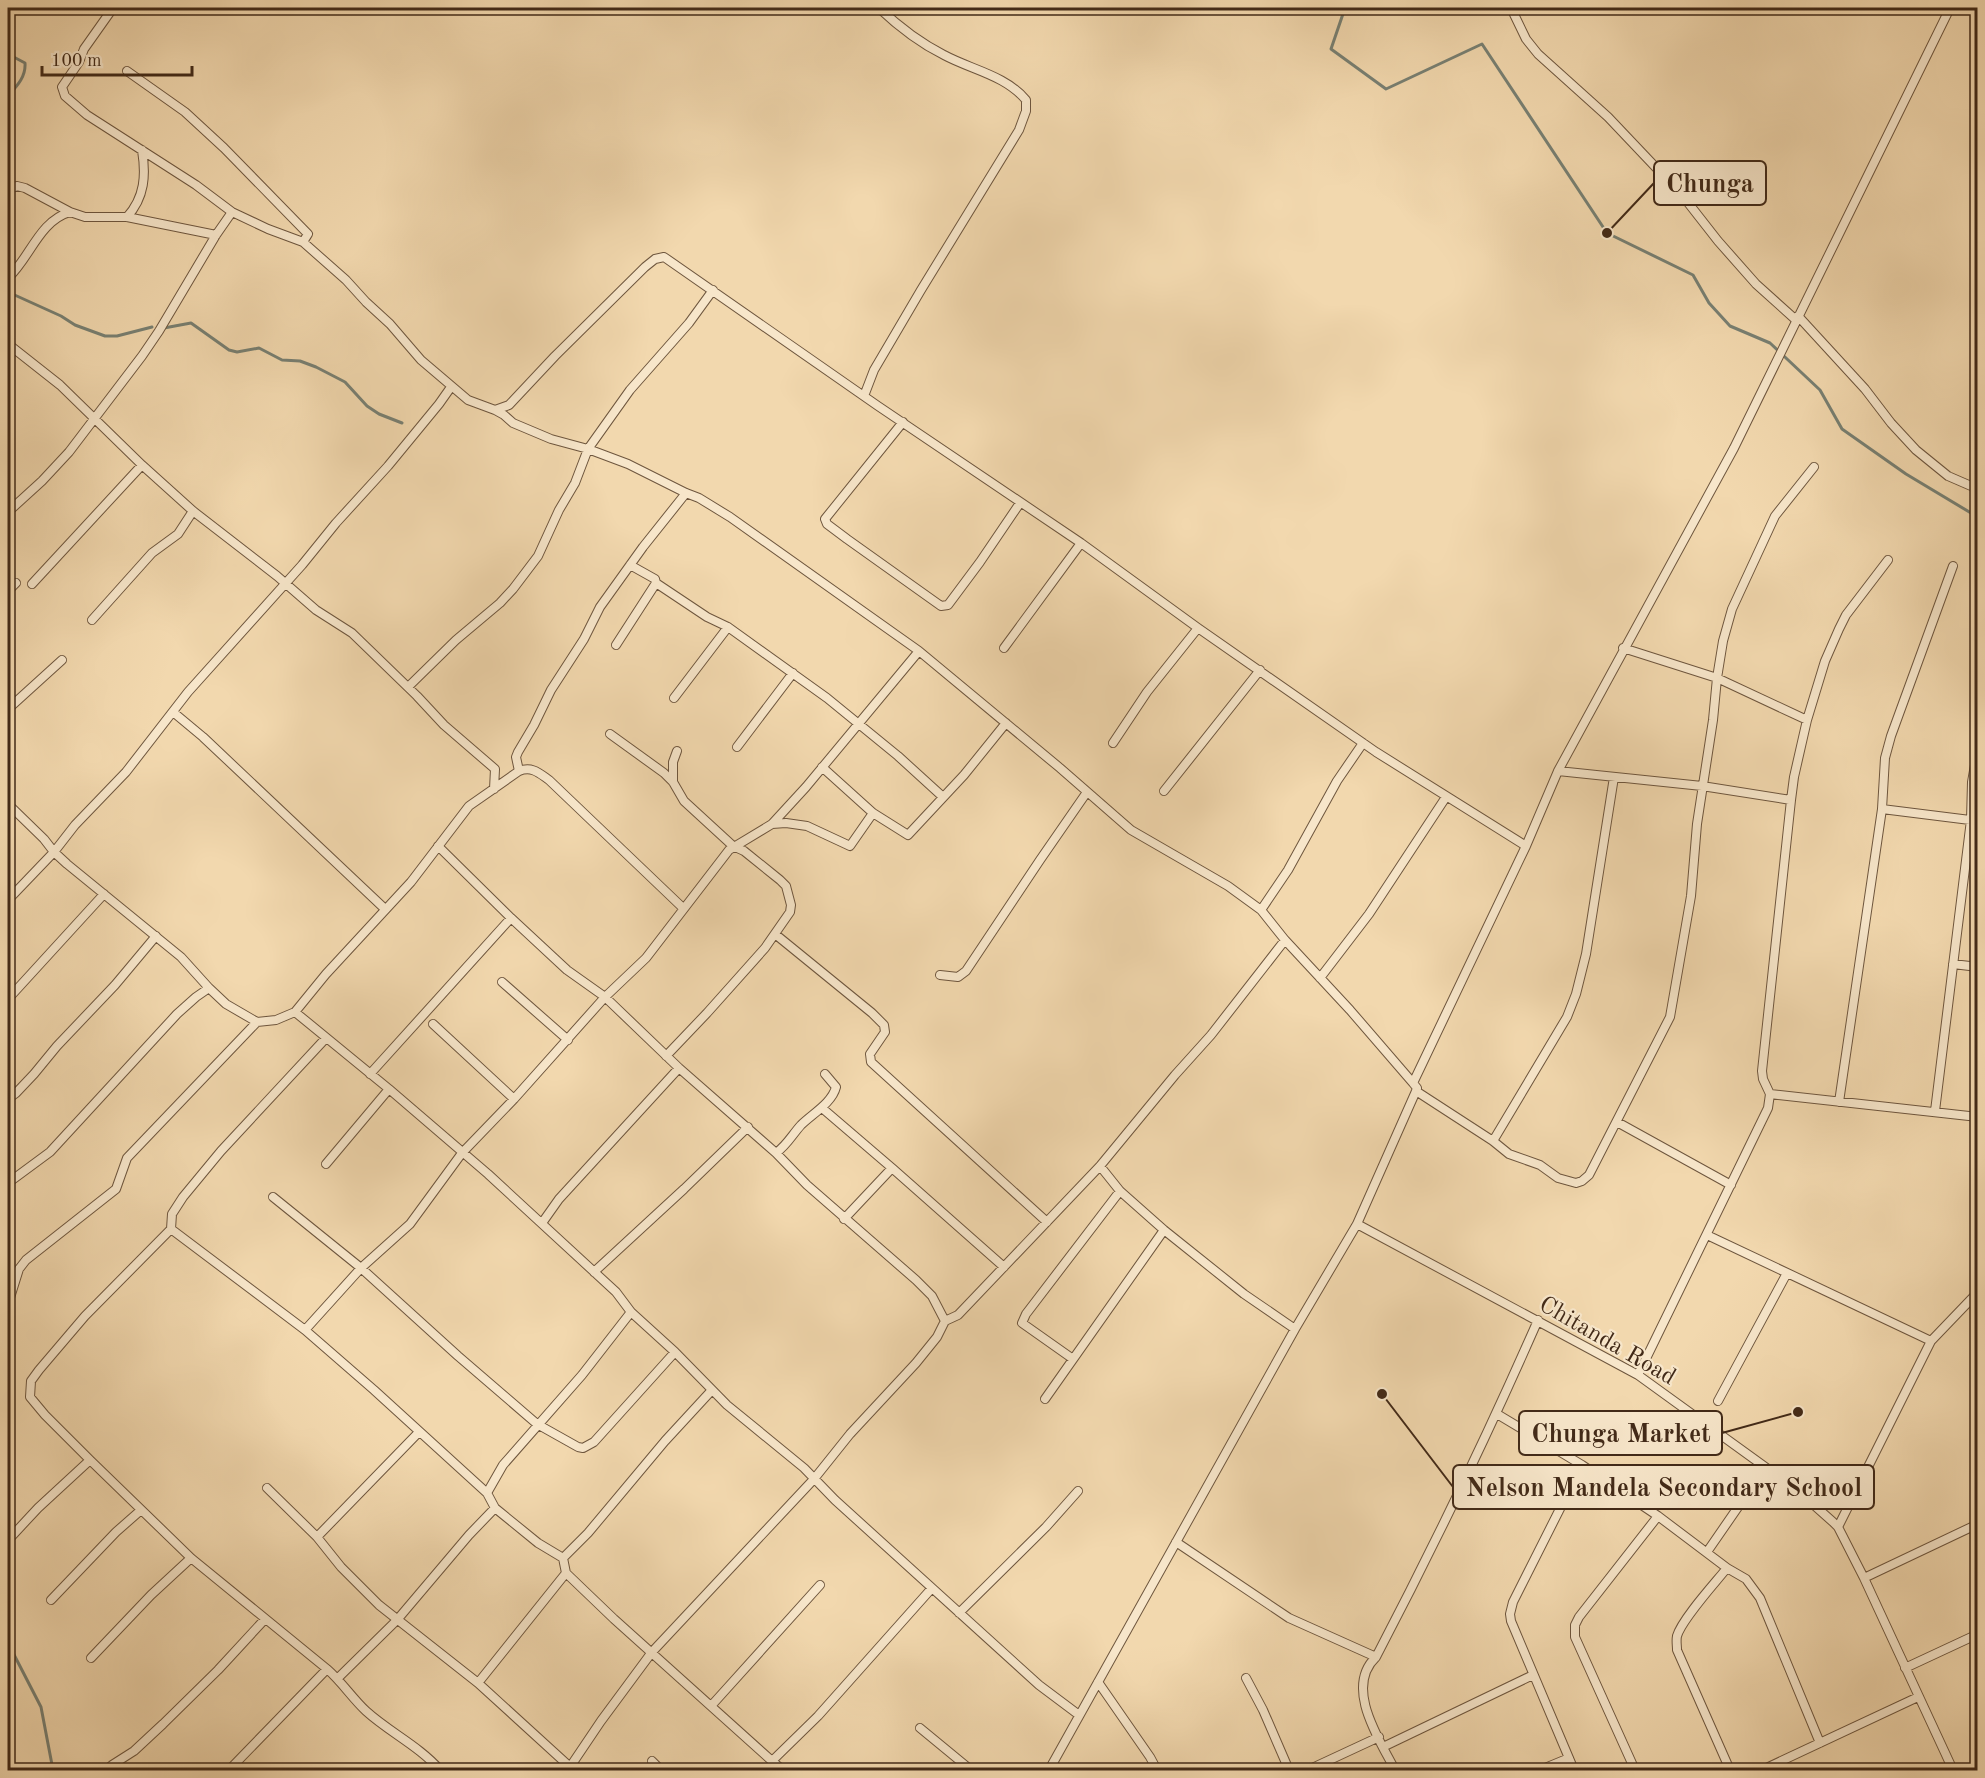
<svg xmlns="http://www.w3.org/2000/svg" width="1985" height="1778" font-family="'Old Standard TT',serif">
<rect width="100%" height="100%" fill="#f2d8ae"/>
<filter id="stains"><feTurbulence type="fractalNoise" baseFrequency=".00333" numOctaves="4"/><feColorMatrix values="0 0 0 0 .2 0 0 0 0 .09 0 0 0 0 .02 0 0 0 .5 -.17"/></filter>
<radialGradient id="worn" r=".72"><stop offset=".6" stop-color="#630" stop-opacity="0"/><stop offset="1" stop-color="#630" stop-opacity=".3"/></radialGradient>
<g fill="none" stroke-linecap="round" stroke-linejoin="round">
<path stroke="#788073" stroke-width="3" d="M8,8L20,10L24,8
M1345,8L1331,49L1386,89L1482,44L1607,233L1693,275L1709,303L1730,326L1770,343L1820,390L1842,429L1906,474L1976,516L1978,518
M8,54L25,63C26,77 17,86 8,96
M8,292L61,316L75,325L105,336H117L152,327
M164,328L191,323L229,350L237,352L259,348L282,360L300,361L316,367L345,382L367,406L379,414L402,423
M8,1643L41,1707L53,1770"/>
<g stroke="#6e563e" stroke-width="10">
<path id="minor" d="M113,8L84,49L79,62L62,87L65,96L87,115L196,185L232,212L268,229L303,242L346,280L366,302L390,324L421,360L468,400L495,410L504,415L513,423L551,439L588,449L628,464L686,493L699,498L730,517L919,651L1060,768L1131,830L1228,886L1261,910L1285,940L1350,1010L1413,1083
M1511,8L1526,39L1538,54L1608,117L1682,195L1718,241L1756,284L1796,320
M127,71L185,112L224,148L308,234L303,242
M8,190L17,186L25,188L70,212L85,217H127L216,235
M127,217C145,197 146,175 142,150
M8,278C30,258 39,221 70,212
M1798,316L1865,389L1891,423L1916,450L1948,476L1978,489
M8,344L60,385L142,465L193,511L277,576L316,610L352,633L417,696L444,725L495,769L494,789
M864,396L874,370L921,290L1019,130L1026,111V100C1005,75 972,70 944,55C922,44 897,25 879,8
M495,410L509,405L555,356L645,267L655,259L664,257L878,406L1081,543L1198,628L1376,752L1526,846
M903,422L825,519L827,524L847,539L941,606L948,605L980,562L1020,503
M8,512L42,481L69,452L142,356L159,331L216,235L232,212
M630,565L655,579L656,583L707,617L728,627L827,698L898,756L943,797
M32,584L142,465
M8,591L16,583
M92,620L152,553L178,534L193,511
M616,645L656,583
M1004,648L1081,543
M1623,648L1717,678L1807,720
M408,687L456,640L500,603L513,589L538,556L559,510L575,483L588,449L630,390L689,323L713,290
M674,698L728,627
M8,709L62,660
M173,712L203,737L385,909
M610,734L664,773L673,782L684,801L733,846L744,851L780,880L786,886L791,905L790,912L765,948L707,1013L666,1056
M1113,743L1147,692L1198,628
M737,747L793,673
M822,767L873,813L908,835L964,775L1006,723
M519,771L516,757L518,752L534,725L551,690L584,639L600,607L643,547L686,493
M1558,771L1702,786L1791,800
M673,782V762L677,751
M1164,791L1260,670
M8,804L44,839L54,852L67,864L181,957L209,988L226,1004L257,1022L276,1020L295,1012L326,974L411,882L469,806L519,771C532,766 539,773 549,780L683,908
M1882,809L1978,821
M772,824L786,823L807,826L850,846L873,813
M438,846L511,918L567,970L605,997L679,1068L776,1153L807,1185L916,1280L932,1296L945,1321
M8,900L54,852L75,825L126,772L188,692L302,565L336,523L388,466L439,404L451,387
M1261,910L1288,870L1337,781L1363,743
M775,934L872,1013L884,1025L885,1032L870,1054L871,1062L1047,1222
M1953,964L1978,967
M940,975L958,977L966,971L1040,860L1087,792
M1320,978L1369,914L1446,797
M502,982L568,1040
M8,999L104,894
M295,1012L389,1089L488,1174L616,1292L631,1312L675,1352L727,1405L804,1468L835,1500L1039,1685L1079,1715
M433,1024L514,1099
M326,1038L221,1151L183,1197L172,1214L171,1229L305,1330L374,1390L487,1493L495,1508L538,1543L563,1558L566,1573L614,1619L772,1761L818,1716L932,1588
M370,1074L511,918
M1416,1091L1493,1141L1509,1154L1540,1165L1558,1178L1576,1183L1582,1181L1589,1175L1670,1017L1691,896L1697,824L1713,720L1717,678L1723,641L1732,609L1775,516L1814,467
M1770,1094L1763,1079L1762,1071L1791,800L1794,777L1807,720L1825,661L1839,629L1846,615L1888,560
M8,1099L16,1093L34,1074L57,1046L115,985L156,936
M1839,1102L1882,809L1885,758L1891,736L1953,566
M822,1108L892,1168
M1935,1111L1971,820L1972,782L1978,748
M1617,1122L1731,1185
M1493,1141L1567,1017L1576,994L1586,954L1614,777
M776,1153C787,1145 792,1135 801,1125C812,1114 832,1103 836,1087L825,1074
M326,1164L389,1089
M1100,1166L1120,1191L1164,1230L1244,1294L1295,1329
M8,1183L50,1152L177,1014L196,997L209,988
M273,1197L361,1268L458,1356L537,1424L578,1447L583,1448L594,1442L675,1352
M844,1219L892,1168L1004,1267
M542,1223L559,1199L679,1068
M1357,1224L1638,1375L1797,1490L1833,1522L1838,1527L1864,1578L1953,1770
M171,1229L85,1316L39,1370L31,1381L30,1397L45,1415L90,1460L191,1558L327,1669C342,1682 352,1698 366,1711C389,1732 419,1746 440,1770
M1707,1235L1931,1341
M594,1272L684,1189L748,1127
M8,1304L19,1269L26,1260L116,1189L127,1158L257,1022
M305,1330L361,1268L410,1224L462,1153L514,1099L605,997L646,958L729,850L772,824L806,787L919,651
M1073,1359L1022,1323L1026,1314L1120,1191
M1638,1375L1768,1108L1770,1094L1978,1117
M1045,1399L1164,1230
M1718,1401L1787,1273
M1497,1414L1582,1465L1658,1516L1727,1568L1746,1579L1760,1598L1820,1743
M419,1432L317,1537L341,1567L379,1605L478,1683L569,1766
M267,1488L317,1537
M487,1493L503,1465L582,1375L631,1312
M1838,1527L1931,1341L1978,1292
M11,1537L38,1508L90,1460
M1176,1542L1289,1618L1376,1657
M1707,1552L1765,1468
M563,1558L588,1533L665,1441L712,1390
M1727,1568C1715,1583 1682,1619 1677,1636C1676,1641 1677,1645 1677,1650L1730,1770
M1864,1578L1978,1524
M51,1600L116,1532L141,1510
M959,1613L1046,1527L1078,1491
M91,1658L151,1595L191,1558
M1905,1668L1978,1634
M338,1678L397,1620L469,1535L495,1508
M1246,1678L1263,1710L1289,1770
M1098,1682L1150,1757L1157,1770
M478,1683L566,1573
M711,1706L820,1585
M920,1728L971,1770
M1383,1747L1533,1675
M652,1761L661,1770
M772,1761L783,1770
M106,1770L112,1765L134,1751L163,1724L218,1670L265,1619
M229,1770L327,1669
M568,1770L601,1721L652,1652L814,1479L850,1434L916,1363L937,1337L945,1321L958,1315L1100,1166L1175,1075L1211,1035L1285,940
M1049,1770L1295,1329L1357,1224L1416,1091L1417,1088L1413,1083L1526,846L1558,771L1734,448L1950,8
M1308,1770L1379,1737
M1395,1770C1379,1739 1344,1687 1376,1657C1434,1546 1488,1434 1538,1320
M1540,1770L1569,1758
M1574,1770L1511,1621L1510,1614L1513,1602L1582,1465
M1635,1770L1575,1637V1625L1579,1617L1658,1516
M1762,1770L1918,1697"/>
</g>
<use href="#minor" stroke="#f7e6ca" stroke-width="8"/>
</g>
<g text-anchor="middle" stroke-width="4.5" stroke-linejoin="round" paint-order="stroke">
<g font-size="24" fill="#422a18" stroke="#f7e6ca">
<text transform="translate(1608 1340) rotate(30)" y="8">Chitanda Road</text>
</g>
</g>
<path fill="none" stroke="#422a18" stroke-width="2" d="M1607 233L1654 183M1798 1412L1722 1433M1382 1394L1453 1487"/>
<g fill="#422a18" stroke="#f7e6ca" stroke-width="2">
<circle cx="1607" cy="233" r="6"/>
<circle cx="1798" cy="1412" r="6"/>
<circle cx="1382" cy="1394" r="6"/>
</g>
<g fill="#f7e6ca" stroke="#422a18" stroke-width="2">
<rect x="1654" y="161" width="112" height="44" rx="6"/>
<rect x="1519" y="1411" width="203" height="44" rx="6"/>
<rect x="1453" y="1465" width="421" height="44" rx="6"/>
</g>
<g font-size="26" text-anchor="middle" font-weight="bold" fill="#422a18">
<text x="1710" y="192">Chunga</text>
<text x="1621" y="1442">Chunga Market</text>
<text x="1664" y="1496">Nelson Mandela Secondary School</text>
</g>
<rect width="1985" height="1778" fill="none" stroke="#f2d8ae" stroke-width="30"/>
<rect x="9" y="9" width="1967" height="1760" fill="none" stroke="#422a18" stroke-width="3"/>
<rect x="15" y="15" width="1955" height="1748" fill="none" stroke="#422a18" stroke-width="1.5"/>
<path d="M42 66v9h150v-9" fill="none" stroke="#422a18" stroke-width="3"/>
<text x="51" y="66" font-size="18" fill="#422a18" stroke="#f7e6ca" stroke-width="4.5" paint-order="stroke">100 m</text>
<rect width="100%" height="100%" filter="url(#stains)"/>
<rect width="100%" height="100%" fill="url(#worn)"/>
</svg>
